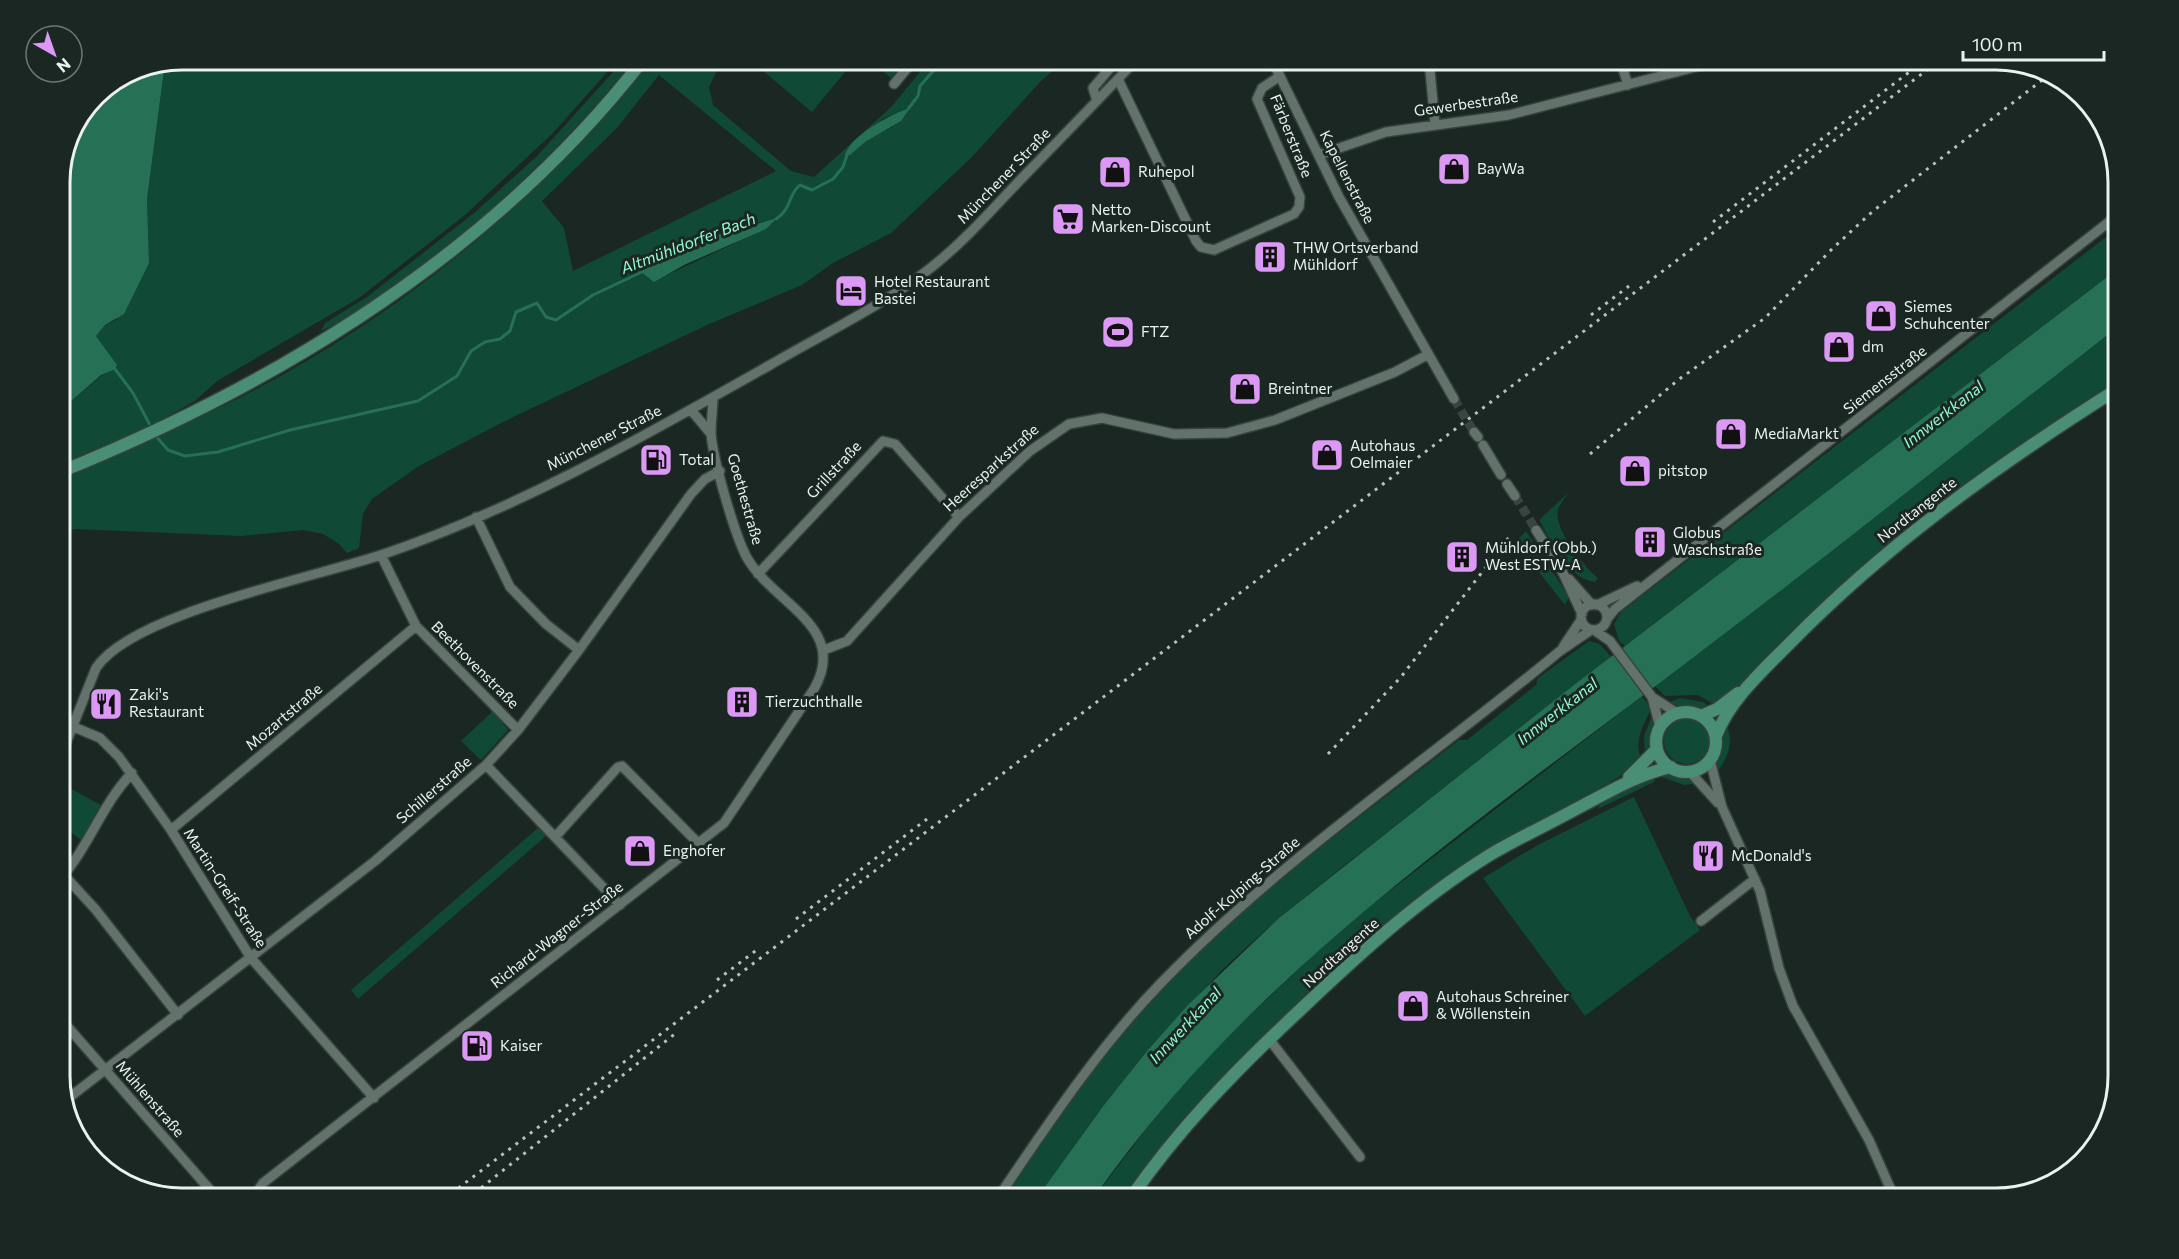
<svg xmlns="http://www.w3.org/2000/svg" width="2179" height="1259" font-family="Commissioner,sans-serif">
<rect width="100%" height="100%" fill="#1b2722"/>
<path fill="#104936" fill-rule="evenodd" d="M182,60H618L552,134L465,215L359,298L217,381L195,401L150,426L60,464V411L108,370L105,349L96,336L105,325L116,320L149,263L147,199L165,63Z
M624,60H634C573,136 502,204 424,264C392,289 359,314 321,331L325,323L367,297L474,213L537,156Z
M652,60H722L709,87L713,105L791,171L814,177L891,107L930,60H1065L1041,81L971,158L891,233L833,263L802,285L707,325L503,422L419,466L372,499L363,514L359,548L347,553L338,543L323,534L303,530L241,536L75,529L60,534V477C119,452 178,428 235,400C395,320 541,200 652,60ZM659,75L776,171L573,271L564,228L542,201L616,129ZM910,108L892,127L845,152L884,118ZM776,219L765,229L654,281L650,263C690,242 733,229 776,219Z
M750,60H855L812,112Z
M870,60H906L891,78Z
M2119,227V268L1625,646L1619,641L1614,624L1621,612Z
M2119,326V379C2030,437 1940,496 1861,567C1811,611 1768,663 1717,706L1698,695L1665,696L1655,686Z
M1568,493C1565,498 1560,504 1558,510C1553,528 1584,567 1598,578L1595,582C1566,578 1552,542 1539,520Z
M1526,531L1569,597L1565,605L1515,542Z
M1589,641L1600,644L1611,657L1340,869L1279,918L1224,968L1147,1051L1104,1105L1036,1199H1003C1059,1113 1121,1028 1195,956C1277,877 1369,810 1459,740H1467L1536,685L1538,678Z
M1642,696L1651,709C1643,726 1633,742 1642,760L1619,777L1565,808L1381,929L1319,981L1214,1086L1173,1133L1123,1199H1093L1165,1104L1208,1055L1343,927Z
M1680,698L1703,702L1712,709L1683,708L1669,702Z
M493,711L508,730L481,760L461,741Z
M1653,713C1658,727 1655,744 1645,754L1644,736Z
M1664 741a23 23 0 1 1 46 0a23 23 0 1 1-46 0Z
M1724,722C1736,739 1728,760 1715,774C1715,765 1720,730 1724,722Z
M1667,772L1690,777L1698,783L1684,785L1659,776Z
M1651,775L1655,780L1652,783L1598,809L1600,805L1595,806Z
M60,783L101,805L81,840L60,824Z
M1634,797L1690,916L1700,930L1585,1016L1483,878L1536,846Z
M539,827L546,836L358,999L351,990Z"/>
<path fill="#267056" d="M165,63L147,199L149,263L124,314L105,325L96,336L117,365L115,369L101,375L60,411V175L72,129L96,96L136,69Z
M910,108L901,121L865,142L850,155H845C851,135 891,114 910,108Z
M777,218L766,229L686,264L654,282L641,272C675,240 734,232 777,218Z
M2119,268V326C1976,437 1834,551 1690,660C1477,822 1248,976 1093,1199H1036L1104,1105L1147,1051L1189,1004L1279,918L1574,685Z"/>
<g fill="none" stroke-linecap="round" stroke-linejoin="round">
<path stroke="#267056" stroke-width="3" d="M908,109L918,96L920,86L943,60
M776,219C792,209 788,194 800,185L812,190L833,179L843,167L848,152
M115,369L133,393L151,427
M155,435L168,450L185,456L218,452L290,430L418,401L457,376L471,351L485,342L500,339L510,331L516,312L537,303L546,317L556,320L593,295L644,271"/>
<path stroke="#3a4541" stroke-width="9" stroke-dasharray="9 4.5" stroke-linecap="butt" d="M1454,399L1474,432
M1515,496L1536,530"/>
<g stroke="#37423d" stroke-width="12">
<path id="minor" d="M1272,60L1339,197L1454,399
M1429,60L1435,124
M1620,60L1628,85
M1118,79L1196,241L1201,247L1214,250L1294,214L1299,207L1300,197L1257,99L1262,88L1280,76
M894,84L914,60
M1097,101L1093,88L1117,60
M1319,155L1386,132L1509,115L1723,60
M691,410L711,434
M1474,432L1478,437
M1483,445L1501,475
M1507,484L1515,496
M476,517L510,587L546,624L579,650
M1536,530L1563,573L1582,614
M381,555L416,626L518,730
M758,574L883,441L895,444L959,517
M1569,579L1592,605
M1581 617a13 13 0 1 1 26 0a13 13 0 1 1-26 0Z
M1597,605L1637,586
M1607,619L1615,609L2119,214
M1594,630L1610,641L1652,697L1660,727
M1563,647L1581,620
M824,650L847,641L959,517L1030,451L1069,424L1102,418L1174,434L1227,433L1275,420L1395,372L1427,355
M1652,697L1677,713
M74,727L100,738L119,757L171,830L251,958L374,1098
M60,758L96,668C132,613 317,577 384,554C519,508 646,435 770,365C821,335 888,303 933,266C967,239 995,206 1025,175C1062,137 1099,99 1136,60
M1710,760L1722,807L1760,891L1779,968L1793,1006L1869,1140L1895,1199
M486,765L620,905
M1689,771L1718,803
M171,830L416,626
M556,836L618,767L622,766L700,845
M64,875L96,910L178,1015
M60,879C89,847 102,804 132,773
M1701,921L1755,879
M60,1018L218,1199
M1269,1039L1360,1157
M66,1100L375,861L486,765L518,730L579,650L691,494L705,479L720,471
M252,1199L263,1183L724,823L814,689C850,626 772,604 746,556C734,532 713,460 711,433C711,421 713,408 713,397
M997,1199C1048,1124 1098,1048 1162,982C1282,858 1427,761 1560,651L1591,630"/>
</g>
<g stroke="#37423d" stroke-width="15">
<path id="major" d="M60,472C282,382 494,251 643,60
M1656 742a30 30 0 1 1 60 0a30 30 0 1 1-60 0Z
M1701,716L1717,709L1738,693
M1716,736C1729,701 1763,670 1789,644C1888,543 2000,463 2119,388
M1629,777L1657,749
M1130,1199C1178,1129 1237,1069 1299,1011C1358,955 1419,899 1488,856C1516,839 1547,825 1576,809C1607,793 1636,775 1671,767"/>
</g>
<use href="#minor" stroke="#64726c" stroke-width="9"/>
<use href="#major" stroke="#4a8e76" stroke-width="12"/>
<path stroke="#b8c1be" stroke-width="3" stroke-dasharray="3 6" stroke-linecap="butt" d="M1713,222L1925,60
M1591,315L1629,286
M1590,454L1678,380L1765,318L1832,249L1873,211L2050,74
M1328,754L1401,677L1510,536
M796,919L927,819
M717,980L758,949
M444,1199L1940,60
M467,1199L676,1033"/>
</g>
<defs>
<g id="shop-square" transform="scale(1.725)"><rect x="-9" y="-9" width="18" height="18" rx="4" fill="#db99f5" stroke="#1b2722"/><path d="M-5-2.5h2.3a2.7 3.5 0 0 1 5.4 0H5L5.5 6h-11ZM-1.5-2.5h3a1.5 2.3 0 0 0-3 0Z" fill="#111"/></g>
<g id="supermarket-square" transform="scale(1.725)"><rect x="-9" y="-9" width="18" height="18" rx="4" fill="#db99f5" stroke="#1b2722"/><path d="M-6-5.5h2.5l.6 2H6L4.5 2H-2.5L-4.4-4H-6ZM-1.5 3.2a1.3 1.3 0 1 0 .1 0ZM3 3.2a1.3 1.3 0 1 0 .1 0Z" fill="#111"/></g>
<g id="building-square" transform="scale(1.725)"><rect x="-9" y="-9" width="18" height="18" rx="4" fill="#db99f5" stroke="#1b2722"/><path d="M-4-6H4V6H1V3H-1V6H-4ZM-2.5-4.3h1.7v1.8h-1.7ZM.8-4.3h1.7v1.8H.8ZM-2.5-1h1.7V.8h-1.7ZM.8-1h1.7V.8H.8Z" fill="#111"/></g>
<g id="hotel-square" transform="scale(1.725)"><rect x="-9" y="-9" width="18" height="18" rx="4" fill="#db99f5" stroke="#1b2722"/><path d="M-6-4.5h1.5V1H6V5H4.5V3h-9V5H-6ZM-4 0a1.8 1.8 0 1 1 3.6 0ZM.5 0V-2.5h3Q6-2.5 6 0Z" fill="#111"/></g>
<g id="stadium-square" transform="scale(1.725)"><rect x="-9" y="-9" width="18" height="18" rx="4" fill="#db99f5" stroke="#1b2722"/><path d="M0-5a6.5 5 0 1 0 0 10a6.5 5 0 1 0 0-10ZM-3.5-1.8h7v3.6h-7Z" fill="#111"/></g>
<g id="fuel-square" transform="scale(1.725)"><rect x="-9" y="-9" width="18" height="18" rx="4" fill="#db99f5" stroke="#1b2722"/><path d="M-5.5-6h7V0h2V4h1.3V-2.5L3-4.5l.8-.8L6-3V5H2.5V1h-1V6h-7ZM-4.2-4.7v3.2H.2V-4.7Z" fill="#111"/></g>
<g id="restaurant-square" transform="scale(1.725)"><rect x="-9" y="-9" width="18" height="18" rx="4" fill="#db99f5" stroke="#1b2722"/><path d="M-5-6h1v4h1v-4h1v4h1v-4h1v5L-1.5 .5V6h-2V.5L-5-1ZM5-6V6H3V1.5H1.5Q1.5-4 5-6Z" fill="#111"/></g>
</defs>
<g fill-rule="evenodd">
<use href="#shop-square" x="1454" y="169"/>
<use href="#shop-square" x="1115" y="172"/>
<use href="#supermarket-square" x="1068" y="219"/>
<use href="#building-square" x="1270" y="257"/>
<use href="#hotel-square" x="851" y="291"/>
<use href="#shop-square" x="1881" y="316"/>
<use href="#stadium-square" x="1118" y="332"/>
<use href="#shop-square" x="1839" y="347"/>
<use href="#shop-square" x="1245" y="389"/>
<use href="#shop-square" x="1731" y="434"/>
<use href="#shop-square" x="1327" y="455"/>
<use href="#fuel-square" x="656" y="460"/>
<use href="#shop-square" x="1635" y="471"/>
<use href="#building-square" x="1650" y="542"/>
<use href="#building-square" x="1462" y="557"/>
<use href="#building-square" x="742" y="702"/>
<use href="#restaurant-square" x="106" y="704"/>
<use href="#shop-square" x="640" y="851"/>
<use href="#restaurant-square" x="1708" y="856"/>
<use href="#shop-square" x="1413" y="1006"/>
<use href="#fuel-square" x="477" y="1046"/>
</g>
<g text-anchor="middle" stroke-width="6" stroke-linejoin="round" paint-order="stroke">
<g font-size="15" fill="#eaf2ef" stroke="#1b2722">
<text transform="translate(1466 104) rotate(-8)" y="5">Gewerbestraße</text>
<text transform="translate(1291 136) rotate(68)" y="5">Färberstraße</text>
<text transform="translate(1004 176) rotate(-46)" y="5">Münchener Straße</text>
<text transform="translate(1347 177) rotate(63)" y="5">Kapellenstraße</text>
<text transform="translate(1885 380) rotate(-38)" y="5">Siemensstraße</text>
<text transform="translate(604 438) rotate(-27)" y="5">Münchener Straße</text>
<text transform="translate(991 468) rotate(-42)" y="5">Heeresparkstraße</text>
<text transform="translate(834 470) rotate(-47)" y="5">Grillstraße</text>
<text transform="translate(745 499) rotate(74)" y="5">Goethestraße</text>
<text transform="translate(1917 510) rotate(-38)" y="5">Nordtangente</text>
<text transform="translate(475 665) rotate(45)" y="5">Beethovenstraße</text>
<text transform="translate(284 717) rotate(-40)" y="5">Mozartstraße</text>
<text transform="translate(434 790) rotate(-41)" y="5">Schillerstraße</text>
<text transform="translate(225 888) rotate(57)" y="5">Martin-Greif-Straße</text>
<text transform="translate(1242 888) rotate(-41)" y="5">Adolf-Kolping-Straße</text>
<text transform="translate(557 935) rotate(-38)" y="5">Richard-Wagner-Straße</text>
<text transform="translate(1341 953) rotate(-42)" y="5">Nordtangente</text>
<text transform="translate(150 1099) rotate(49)" y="5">Mühlenstraße</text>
</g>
<g font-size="15" fill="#eaf2ef" stroke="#1b2722" text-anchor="start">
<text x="1477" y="174">BayWa</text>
<text x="1138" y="177">Ruhepol</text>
<text x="1091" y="215">Netto<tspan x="1091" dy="17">Marken-Discount</tspan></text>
<text x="1293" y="253">THW Ortsverband<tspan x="1293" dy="17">Mühldorf</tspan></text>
<text x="874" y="287">Hotel Restaurant<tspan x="874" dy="17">Bastei</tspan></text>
<text x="1904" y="312">Siemes<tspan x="1904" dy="17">Schuhcenter</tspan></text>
<text x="1141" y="337">FTZ</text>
<text x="1862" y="352">dm</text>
<text x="1268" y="394">Breintner</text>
<text x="1754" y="439">MediaMarkt</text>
<text x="1350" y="451">Autohaus<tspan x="1350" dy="17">Oelmaier</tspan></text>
<text x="679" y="465">Total</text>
<text x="1658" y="476">pitstop</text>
<text x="1673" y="538">Globus<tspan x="1673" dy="17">Waschstraße</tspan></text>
<text x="1485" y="553">Mühldorf (Obb.)<tspan x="1485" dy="17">West ESTW-A</tspan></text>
<text x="129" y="700">Zaki's<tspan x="129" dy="17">Restaurant</tspan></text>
<text x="765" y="707">Tierzuchthalle</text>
<text x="663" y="856">Enghofer</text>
<text x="1731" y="861">McDonald's</text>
<text x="1436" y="1002">Autohaus Schreiner<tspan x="1436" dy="17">&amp; Wöllenstein</tspan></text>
<text x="500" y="1051">Kaiser</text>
</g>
<g font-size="16" font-style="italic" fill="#92fad1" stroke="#1b2722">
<text transform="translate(688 243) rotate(-21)" y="6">Altmühldorfer Bach</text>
<text transform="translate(1943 414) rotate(-38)" y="6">Innwerkkanal</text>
<text transform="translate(1557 711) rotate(-38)" y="6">Innwerkkanal</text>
<text transform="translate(1185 1025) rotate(-47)" y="6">Innwerkkanal</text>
</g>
</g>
<path d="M0 0H2179V1259H0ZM182 70H1996A112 112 0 0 1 2108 182V1076A112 112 0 0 1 1996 1188H182A112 112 0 0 1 70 1076V182A112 112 0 0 1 182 70Z" fill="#1b2722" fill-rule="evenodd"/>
<path fill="none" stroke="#eaf2ef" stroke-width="3" d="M182 70H1996A112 112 0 0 1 2108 182V1076A112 112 0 0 1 1996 1188H182A112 112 0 0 1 70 1076V182A112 112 0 0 1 182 70Z"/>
<g transform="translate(54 54) rotate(140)"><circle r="28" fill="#1b2722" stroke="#6e7874" stroke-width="1.5"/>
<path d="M0-4.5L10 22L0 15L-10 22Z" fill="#db99f5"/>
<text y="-9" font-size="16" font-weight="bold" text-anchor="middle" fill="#eaf2ef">N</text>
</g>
<path d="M1963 51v9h141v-9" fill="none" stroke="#eaf2ef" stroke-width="3"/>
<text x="1972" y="51" font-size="18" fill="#eaf2ef" stroke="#1b2722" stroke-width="4.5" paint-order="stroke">100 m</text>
</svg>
